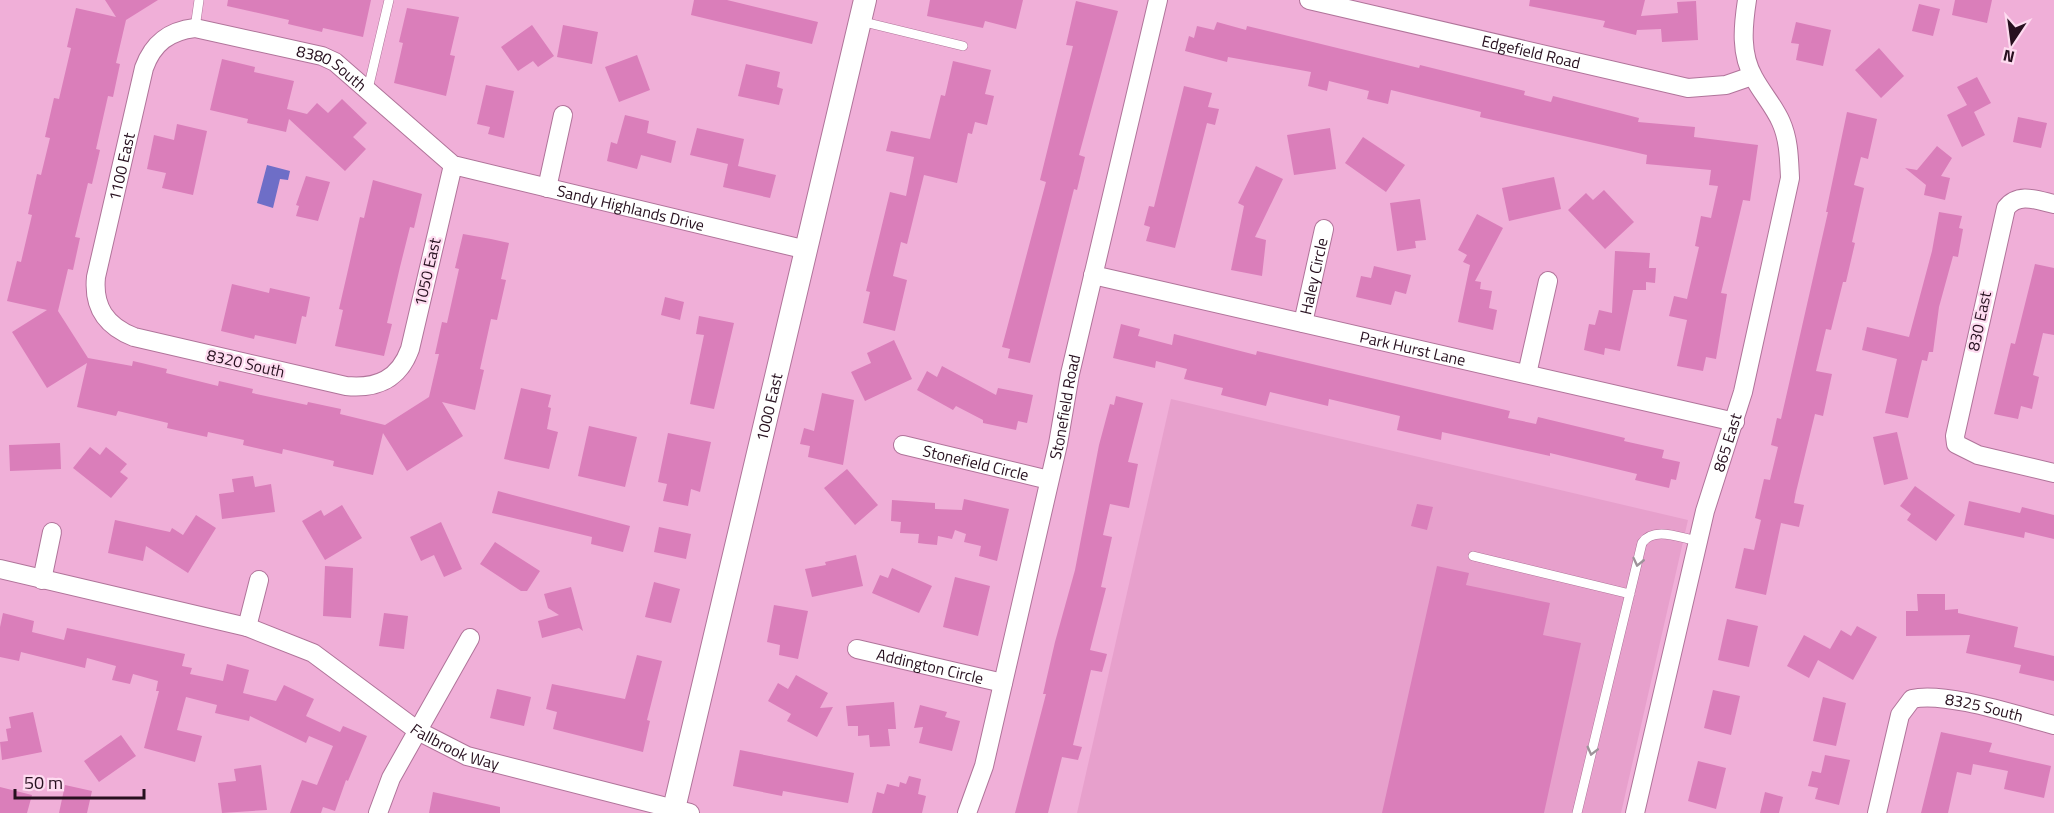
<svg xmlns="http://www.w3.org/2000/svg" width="2054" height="813" font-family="'Titillium Web',sans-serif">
<rect width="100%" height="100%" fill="#f0afd8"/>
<path fill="#e7a0cc" d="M1171,399L1688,520L1621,813H1077Z"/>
<path fill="#6e6ec7" d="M267,165L290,171L288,180L280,179L273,208L257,203Z"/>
<path fill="#da7eba" d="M105,0H158L126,20L116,63L120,64L113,97L108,96L96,149L100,150L92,184L88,183L75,237L80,238L73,270L68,269L58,311L88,358L132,366L133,361L167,369L166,373L218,386L219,381L253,389L252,393L307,405L308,402L341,409L340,414L385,425L429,397L439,354H435L442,322L447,323L459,269L455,268L463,234L491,239L509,243L501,279L506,280L497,320L491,319L480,369L484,370L475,410L442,402L463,436L407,471L383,433L373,475L333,466L334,461L283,449L282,454L243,445L244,440L208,432L207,437L167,428L168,423L118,411L116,416L77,407L87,363L47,388L12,332L47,310L7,301L17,261L21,262L32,215L28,214L37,174L41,175L50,138L45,137L54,98L59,99L71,48L67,47L76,8L116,17Z
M228,0H371L363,37L323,28L322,32L288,24L289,20L227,6Z
M694,0H727L818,22L812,44L691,15Z
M930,0H1023L1016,29L985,21L983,28L927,16Z
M1530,0H1645L1641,16L1678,13L1677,2L1696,1L1698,40L1662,42L1661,29L1637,30L1636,35L1603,27L1605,21L1529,6Z
M1955,0H1992L1987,23L1952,15Z
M1076,1L1118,11L1079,155L1085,157L1077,190L1074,189L1030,363L1008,358L1010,349L1002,347L1046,182L1040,180L1073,46L1066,45Z
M1919,4L1940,9L1933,36L1912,31Z
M407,8L459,17L450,55L455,56L446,96L394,83L403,43L399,42Z
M1217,22L1246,30L1247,26L1419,68L1420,65L1525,91L1524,95L1551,102L1553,96L1639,118L1638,122L1695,127L1694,137L1758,145L1750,201L1743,200L1721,293L1727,294L1716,359L1706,357L1703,371L1677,366L1687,320L1669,316L1674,296L1687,299L1699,247L1695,246L1701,216L1711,218L1718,186L1709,185L1711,170L1646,164L1647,155L1480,117L1481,112L1391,90L1388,104L1367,99L1369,91L1329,81L1327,91L1308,86L1311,72L1228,57L1227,62L1185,51L1189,36L1194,38L1197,26L1214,30Z
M1796,22L1831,30L1823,66L1796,60L1799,44L1791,43Z
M532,25L554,56L538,67L533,61L518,71L501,47Z
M563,25L598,32L592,64L557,57Z
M1879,48L1904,76L1881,98L1855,70Z
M637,55L650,90L619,102L605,67Z
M222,59L255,67L254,72L294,81L287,109L307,114L317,103L328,113L342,99L367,123L353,137L366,149L345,171L289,119L286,132L247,123L248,119L210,110Z
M953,61L991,70L985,94L994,96L987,125L975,122L972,134L968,133L957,183L924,175L907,244L901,242L893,276L907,280L895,331L863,323L870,292L866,291L890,192L906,196L914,157L886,151L891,131L930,139L941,95L945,96Z
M746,64L780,72L777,87L783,89L779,105L738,96Z
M1977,77L1991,103L1974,112L1985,135L1962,147L1947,115L1967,105L1957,87Z
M486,85L514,91L504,138L488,134L490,127L477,124Z
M1184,86L1212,93L1208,107L1219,109L1215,125L1207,123L1175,248L1146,241L1150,227L1144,225L1149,206L1154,207Z
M1847,112L1877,119L1868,159L1861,157L1854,185L1864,188L1852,242L1855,243L1846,282H1843L1831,330L1826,329L1816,371L1832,374L1823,416L1815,414L1796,492L1794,503L1804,505L1799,527L1781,523L1766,595L1735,588L1744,548L1754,550L1761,520L1755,518L1764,479L1770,480L1778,447L1771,445L1777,418L1781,419L1828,212H1826Z
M625,115L649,121L647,133L676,141L671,163L641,155L637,169L607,161L611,142L617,144Z
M2018,117L2047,123L2041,148L2013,142Z
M177,124L207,131L193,195L162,188L166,173L147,169L154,135L174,140Z
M697,128L744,139L738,166L776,175L770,198L723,187L728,164L690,155Z
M1330,128L1336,169L1294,175L1287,135Z
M1363,137L1405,165L1386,192L1345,163Z
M1937,146L1952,158L1941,176L1950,178L1945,200L1924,195L1926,185L1905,168L1917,170Z
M1256,166L1283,179L1255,237L1266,240L1262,276L1231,270L1244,206L1238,203Z
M306,176L330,182L318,221L296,216L299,206L296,205Z
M1554,177L1561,209L1509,221L1502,188Z
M373,180L422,194L414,228L410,227L400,267L387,323L392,324L384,356L335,346L343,310L339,309L348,270L360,217L364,218Z
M1604,190L1634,222L1605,249L1568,210L1586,193L1593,200Z
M1420,199L1426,240L1415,241L1416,248L1397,251L1390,203Z
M1939,212L1962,216L1959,228L1963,229L1958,257L1953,256L1939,307L1933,352H1929L1927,361L1922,360L1908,418L1885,413L1897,359L1862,350L1867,327L1909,337L1932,251Z
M1477,214L1503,228L1475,281L1481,282L1480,289L1492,291L1489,308L1497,310L1493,330L1458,322L1470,265L1463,262L1467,255L1458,250Z
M1615,251L1650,253L1649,268H1656L1655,283L1646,282V290H1633L1620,351L1605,348L1604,355L1584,350L1589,324L1595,325L1599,310L1612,313Z
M2035,264L2054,268V335L2043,333L2033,375L2039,377L2032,409L2021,406L2018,419L1994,414L2011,343L2015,344Z
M1374,266L1411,275L1406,294L1395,291L1391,305L1356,297L1361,276L1371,278Z
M232,284L269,293L270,288L310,297L306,317L302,316L296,344L255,335L254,339L221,331Z
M665,297L684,302L680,320L661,315Z
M699,316L734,323L714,409L690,404L704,335L696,334Z
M1121,324L1140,329L1138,336L1172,345L1174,334L1256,355L1257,351L1510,411L1508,418L1536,424L1538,417L1625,438L1624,441L1664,450L1662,458L1680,462L1676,480L1671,479L1669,488L1635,480L1637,474L1550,453V456L1442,432L1441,440L1397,430L1400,416L1329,399L1328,406L1270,392L1266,406L1221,395L1223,388L1184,379L1187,369L1156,361L1155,368L1113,358Z
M894,340L912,379L865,401L851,372L871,363L867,353Z
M942,366L996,395L998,388L1033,395L1027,423L1018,421L1016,430L983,423V420L956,406L953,410L917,390L927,371L937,377Z
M521,388L551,395L548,407L551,408L547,429L558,432L549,469L504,459Z
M822,393L854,400L843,465L808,457L810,446L800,444L804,428L814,431Z
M1116,396L1143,403L1128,462L1138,464L1129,508L1110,504L1103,535L1112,537L1101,587L1106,588L1090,650L1107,654L1102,672L1091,670L1073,745L1082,747L1078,760L1062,757L1048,813H1015L1046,694H1043L1055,642L1075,570L1099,445L1110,404L1114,405Z
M589,426L637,437L625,487L578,476Z
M1897,432L1908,479L1884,485L1873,437Z
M668,433L711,442L700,492L691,489L688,506L663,501L667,484L658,482Z
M60,443L61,469L10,471L9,445Z
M90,447L100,455L106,447L127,464L120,472L128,478L111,498L73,468Z
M847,469L878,505L855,525L824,488Z
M253,476L255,487L271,484L275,512L222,519L219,494L234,492L232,479Z
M1915,486L1955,515L1936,541L1907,520L1911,514L1900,506Z
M498,491L630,526L623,552L591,544L592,537L492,513Z
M964,499L1009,509L997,561L979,556L981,546L964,542L966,534L955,530L952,539L938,536L937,545L926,544L918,543L919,534L900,533L901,522L891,521L892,500L935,503V509L962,510Z
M1969,501L2020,513L2022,507L2054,515V539L2025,532L2024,538L1964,525Z
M1417,504L1433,507L1427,530L1411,526Z
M342,505L362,538L325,560L302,521L321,510L324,516Z
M196,515L216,528L188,573L146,546L143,561L108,553L115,520L170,532L172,528L183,535Z
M441,522L462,569L444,577L434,555L421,561L410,537Z
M659,527L691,534L686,559L654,552Z
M495,542L540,571L527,591H521L480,564Z
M856,555L863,586L812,597L805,569L826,565L825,562Z
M325,566L353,568L351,618L323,616Z
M1437,566L1469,573L1466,585L1550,603L1543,635L1581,643L1544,813H1382Z
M892,568L932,586L919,613L872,593L880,575L888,578Z
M955,577L990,586L978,636L943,627Z
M654,582L680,589L671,623L645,617Z
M571,587L583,631L579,628L542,638L538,621L559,615L548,608L544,594Z
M1917,594H1945V610L1958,609V613L2018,627L2014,647L2054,656V681L2019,673L2021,665L1966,653L1970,635L1906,636V611H1918Z
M774,605L808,611L798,659L779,655L780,645L767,642Z
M3,613L34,621L32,632L64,640L67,628L185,654L182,666L192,668L190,674L223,681L227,664L249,670L243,693L276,701L284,685L314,699L306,716L340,732L343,726L367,736L348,781L346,780L335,811L323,807L321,813H290L302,780L317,785L333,746L309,736L306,743L250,716L249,721L215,713L217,705L186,697L177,730L202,736L195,762L144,748L159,691H156L158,681L133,674L130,684L112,680L116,666L87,658L85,668L21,652L19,661L0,657V627Z
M384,613L408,616L404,649L379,646Z
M1727,619L1758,626L1749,667L1718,660Z
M1857,626L1877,637L1853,680L1818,660L1809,678L1787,666L1804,635L1830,649L1841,630L1851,636Z
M637,655L662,661L647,720L650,721L643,752L553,729L557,712L546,709L552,684L625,699Z
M796,675L828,693L820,708L833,707L817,737L787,721L791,714L768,701L778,683L788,689Z
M497,689L531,697L524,726L490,718Z
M1713,690L1740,696L1731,735L1704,728Z
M1823,697L1846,703L1836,746L1813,741Z
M894,702L896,729H888L890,746L870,747L869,735L858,736V726H848L846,706Z
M920,705L947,712L945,717L960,721L952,751L919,743L923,727L914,728Z
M33,712L42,752L2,760L0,742L8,741L6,729L11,728L9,717Z
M1941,732L1992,743L1989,752L2051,766L2044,798L2004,789L2008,771L1973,764L1971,775L1957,772L1948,813H1921Z
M121,735L136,756L99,782L84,761Z
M740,750L854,773L848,803L783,791L782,796L733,786Z
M1825,755L1850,760L1839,805L1815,799L1818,788L1808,786L1812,771L1821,773Z
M1698,761L1726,768L1716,809L1688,801Z
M261,765L267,810L222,813L218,783L236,781L234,769Z
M909,776L921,779L918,794L926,796L922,813H872L877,792L884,794L887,784L899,787L900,782L906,784Z
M65,785L92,791L87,813H59Z
M0,787L32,795L27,813H0Z
M433,792L500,807V813H429Z
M1765,792L1783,797L1779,813H1760Z"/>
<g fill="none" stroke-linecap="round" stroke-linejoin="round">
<g stroke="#b0749a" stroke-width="10">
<path id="service" d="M860,21L963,46
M195,28L199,0
M368,89L389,0
M1473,556L1630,594
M1577,813L1642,543C1654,526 1680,538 1698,541"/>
</g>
<g stroke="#b0749a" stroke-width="20">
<g id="minor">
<path id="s1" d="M1309,0L1688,88L1726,85L1752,76"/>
<path id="s2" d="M453,165L410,349C399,379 378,389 346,386L134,337C106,326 93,307 96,277L144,68C153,43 169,31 195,28L322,56L335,62L453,165L807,250"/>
<path d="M547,188L563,115"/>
<path d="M2054,204C2037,200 2018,192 2006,208L1955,436L1956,444L1978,455L2054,473"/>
<path id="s3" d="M1093,275L1735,422"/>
<path id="s4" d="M1303,323L1324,229"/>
<path d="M1527,374L1548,281"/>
<path id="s5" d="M903,445L1049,480"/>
<path id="s6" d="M0,569L247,627L313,653L418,731L467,756L690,813"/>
<path d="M42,580L52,532"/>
<path d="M247,627L259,580"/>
<path id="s7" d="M857,649L1003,683"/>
<path d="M378,813L391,778L470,638"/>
<path id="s8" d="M967,813L984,766L1058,444L1070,374L1158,0"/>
<path id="s9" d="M1635,813L1705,511L1743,392L1790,178C1789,159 1789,140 1781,122C1774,106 1762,93 1754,78C1740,54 1743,26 1747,0"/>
<path id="s10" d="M1877,813L1900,715L1912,699C1945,691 2019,716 2054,725"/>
</g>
</g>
<g stroke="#b0749a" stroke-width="24">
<g id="tertiary">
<path id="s11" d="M673,813L865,0"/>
</g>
</g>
<use href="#service" stroke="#fff" stroke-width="9"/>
<use href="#minor" stroke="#fff" stroke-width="18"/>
<use href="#tertiary" stroke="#fff" stroke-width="22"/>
</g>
<defs><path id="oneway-chevron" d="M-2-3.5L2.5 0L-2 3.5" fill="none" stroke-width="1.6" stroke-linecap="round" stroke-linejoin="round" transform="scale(1.5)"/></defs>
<g stroke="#9e939a">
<use href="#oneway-chevron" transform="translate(1638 562) rotate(103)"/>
<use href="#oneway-chevron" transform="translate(1592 751) rotate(104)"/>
</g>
<g text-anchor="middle" stroke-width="4.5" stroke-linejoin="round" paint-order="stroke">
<g font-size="16" fill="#27101f" stroke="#fedbf0">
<text dy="6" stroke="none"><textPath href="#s1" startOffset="228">Edgefield Road</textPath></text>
<text dy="6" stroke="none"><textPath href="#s2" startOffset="992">8380 South</textPath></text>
<text dy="6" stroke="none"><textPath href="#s2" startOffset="678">1100 East</textPath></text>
<text dy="6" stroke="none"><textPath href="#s2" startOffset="1332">Sandy Highlands Drive</textPath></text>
<text transform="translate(427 272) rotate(-77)" y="6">1050 East</text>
<text dy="6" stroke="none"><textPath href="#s4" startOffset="48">Haley Circle</textPath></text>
<text transform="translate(1979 321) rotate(-78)" y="6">830 East</text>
<text dy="6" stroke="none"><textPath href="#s3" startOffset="328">Park Hurst Lane</textPath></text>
<text transform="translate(246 363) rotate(13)" y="6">8320 South</text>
<text dy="6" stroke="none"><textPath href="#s11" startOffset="417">1000 East</textPath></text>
<text dy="6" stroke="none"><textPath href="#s8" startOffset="418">Stonefield Road</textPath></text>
<text dy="6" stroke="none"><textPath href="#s9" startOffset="382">865 East</textPath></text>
<text dy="6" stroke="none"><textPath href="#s5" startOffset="75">Stonefield Circle</textPath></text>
<text dy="6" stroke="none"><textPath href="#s7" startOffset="75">Addington Circle</textPath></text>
<text dy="6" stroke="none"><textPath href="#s10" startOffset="194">8325 South</textPath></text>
<text dy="6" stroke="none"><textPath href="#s6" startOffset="496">Fallbrook Way</textPath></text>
</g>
</g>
<g transform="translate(2012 42) rotate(193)" stroke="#fedbf0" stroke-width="4.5" paint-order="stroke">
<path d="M0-4.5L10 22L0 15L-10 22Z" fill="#27101f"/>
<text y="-9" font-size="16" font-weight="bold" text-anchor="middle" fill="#27101f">N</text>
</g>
<path d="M15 789v9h129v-9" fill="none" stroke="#27101f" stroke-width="3"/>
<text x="24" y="789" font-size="18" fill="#27101f" stroke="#fedbf0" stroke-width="4.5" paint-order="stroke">50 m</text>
</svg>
